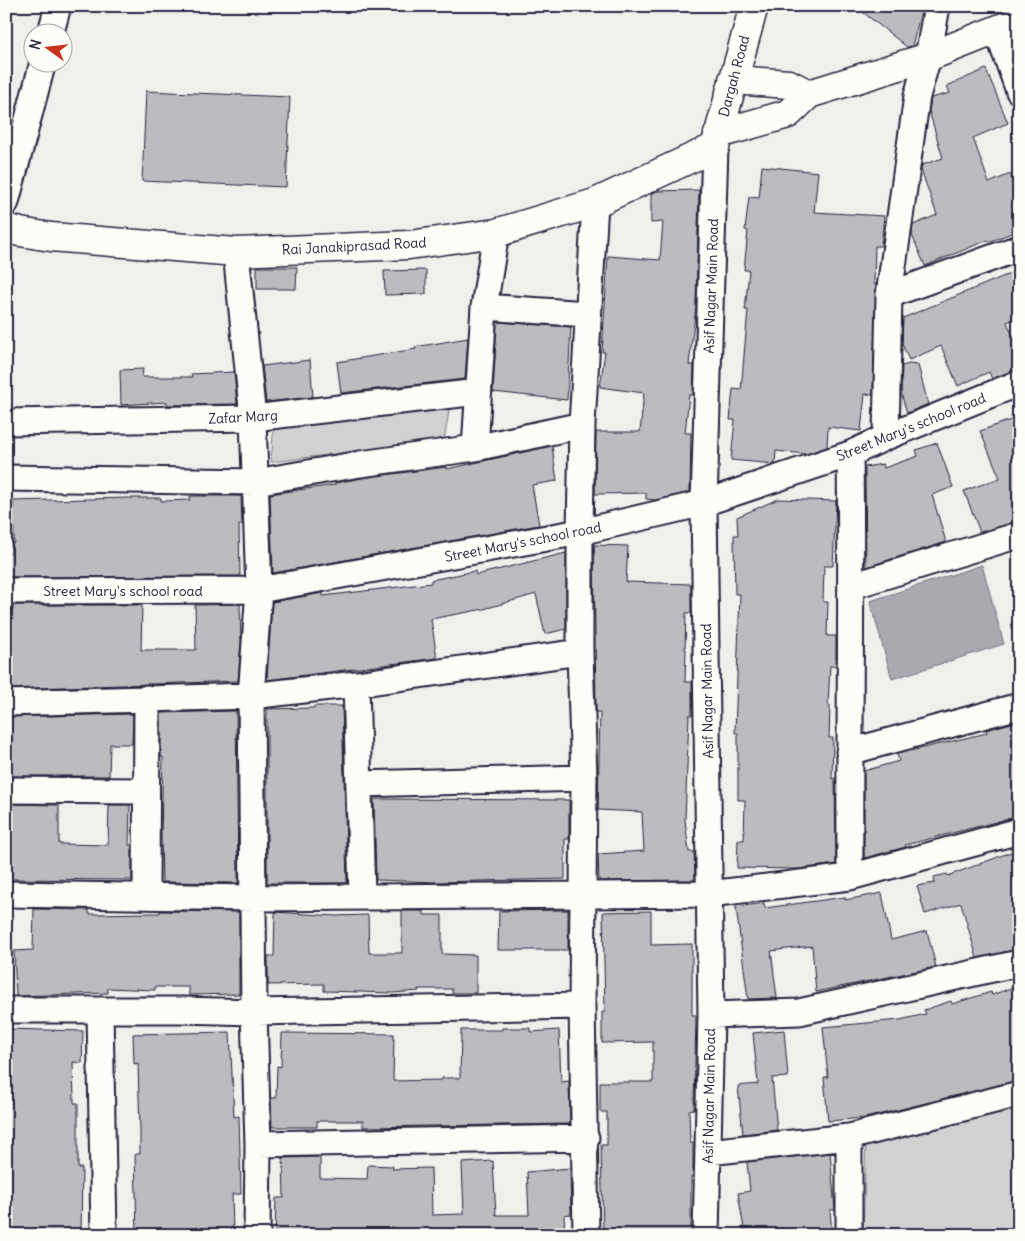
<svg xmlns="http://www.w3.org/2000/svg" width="1025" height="1241" font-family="Delius,sans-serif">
<rect width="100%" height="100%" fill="#f0efec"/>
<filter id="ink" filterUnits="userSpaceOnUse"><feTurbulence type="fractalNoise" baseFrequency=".02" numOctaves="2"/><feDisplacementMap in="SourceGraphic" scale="10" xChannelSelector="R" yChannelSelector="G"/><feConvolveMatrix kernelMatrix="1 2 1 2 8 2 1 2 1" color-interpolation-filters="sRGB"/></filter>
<g filter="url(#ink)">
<path fill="#d2d1d1" stroke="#7a7a86" d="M450,405L444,440L271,462L274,422Z
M1019,1102V1235H863L866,1140Z"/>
<path fill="#a9a9b0" stroke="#737381" d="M982,565L1004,644L892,679L870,601Z"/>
<path fill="#bcbcc0" stroke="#22223b" d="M855,6H901L921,12L912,46L907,47Z
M986,69L1008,123L973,138L989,183L1010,174L1019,195V230L989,242L988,240L925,266L912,235L913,225L937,215L921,170L922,165L943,158L929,111L931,98L950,93L947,86Z
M146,91L290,97L286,187L142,181Z
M762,166L818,172L814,212L884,216L881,246H875L874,284H876L873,395L865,394L861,431L828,427L827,447L806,454L776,451L775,464L731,460L735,420H730L733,389L741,390L748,310H745L749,270H744L748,231L745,230L749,197L759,198Z
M699,190L696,306L689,365H694L693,395H689L685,433H691L690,492L655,500L646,499V493L595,494L596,432H640L644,393L600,387L605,352H602L608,256L660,260L663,222L651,223V194L657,191Z
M257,267H297L296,289H257Z
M426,270V294L385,295L384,271Z
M1019,270V317L1007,322L1019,351V369L992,379L989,372L958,386L941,346L909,360L902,344L903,318Z
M497,322L571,327L567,400L493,392Z
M468,338L465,379L341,393L337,362L416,349L415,347Z
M310,360L313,397L266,402L262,366Z
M909,364L918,365L928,404L907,413L901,393L902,366Z
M143,369L142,377H192L191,374L234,372L237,404L167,405V402L121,405L120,370Z
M1019,417V521L980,532L964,491L1000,478L980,431Z
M937,443L953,487L932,495L946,542L866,567L865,467L883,464L884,468L918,456L916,450Z
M552,446L557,481L532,485L539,525L273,573L270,494L335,485V483L362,478L447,467V469Z
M190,496H241L242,525H239L240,576L6,577V553H11L10,543H14L13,501L129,498H161V501L190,500Z
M778,499L836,501L833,566H824L823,602H828L827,636H836V666H830L828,705H830L829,738H833L832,779L835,778L836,864L798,869L737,868L738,840H744L745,800H738V733H735L740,594H735L734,535H738L737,517Z
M594,545L628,546L626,582L691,584V613H686L685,649H686L685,682H692V715H689L685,820L689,852H694L695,880L599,881L598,854L644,851L642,812L598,810L600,712H596Z
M566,553V629L545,634L536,594L484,609L431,619L437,658L267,680L272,602L323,593V596L431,583V580L475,571L476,575Z
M240,604L241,642L238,681L6,689V609H13V605H142L141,650H196L195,605Z
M314,706H342L347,883H267V709L314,708Z
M236,711L238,883L162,882L161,835L163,757H161V713Z
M133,714L132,744H110L109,776H10V747H6V717Z
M1019,721V816L905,845L906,847L864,858V771L899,761L897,754L987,733L986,730Z
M374,799L569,800V839H565V879L436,882L376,880Z
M6,804L59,805V844L108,845L109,805H130L129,845H132V880L10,879L11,836H6Z
M1019,849V949L977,958L961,903L925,914L917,886L935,883L934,877L947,874L948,876Z
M882,893L891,940L927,931L936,967L816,992L812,946L771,951L777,998L748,999L736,907L764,903L765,908L845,897V900Z
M34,909L89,910V914L160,913V911L239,912V994L189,995V987H155V990L108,988V993L16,996L14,951L33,950Z
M568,910V950H498L499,911Z
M402,911H424V915H442V954L476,955V993H452V989H418L419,991L393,993L324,991V984L268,985V956H274L275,912L335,916L368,915L369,953H402Z
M651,911V945L692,944V1015H696L694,1109L689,1110L690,1143H693V1177H691V1235H603L601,1145H607V1112H600V1082H653V1042L602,1043V1012H605L603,912Z
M1019,985V1080L865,1118L828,1121L824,1077H828L823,1027L900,1020L926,1014L924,1010L951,1001L952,1004L991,992L992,995Z
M502,1028H530V1032L559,1030L561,1082L569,1081L570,1124L363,1127V1121H317V1127H272L271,1098H276L277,1066L281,1067L282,1033L394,1034L393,1081L442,1080V1078H460L461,1030H502Z
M6,1029L83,1031L82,1063L73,1062L74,1103H78V1168H82L81,1235H6Z
M784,1030L788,1077L772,1078L777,1130L743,1134L738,1086L758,1084L753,1033Z
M230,1032L234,1117L239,1116L241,1194H232L233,1233L137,1235L135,1154H140V1130L138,1063L134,1064L133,1034Z
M830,1153L835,1210H830L832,1235H745L738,1193L750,1191L747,1162Z
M320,1157V1178L367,1179L368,1165L393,1166L392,1169L431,1168L432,1215L464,1214L462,1163L493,1161L496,1215H529L527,1172L570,1168L571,1214L564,1215L565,1235H275L276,1198H284L283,1158Z"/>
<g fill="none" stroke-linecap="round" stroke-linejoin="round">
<g stroke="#22223b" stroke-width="29">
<path id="minor" d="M997,30L1019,91
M51,32L58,6
M6,202L43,62
M236,252L253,418L259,590L251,696L254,1012L258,1144L257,1235
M889,295L1019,248
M484,307L588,314
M6,422L253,418L478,392
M886,437L889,295L917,96L928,57L937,6
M475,448L484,307L496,233
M850,454C852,595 849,736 850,877
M6,478L256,482L360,464L475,448L582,425
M852,586L1019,535
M6,591L259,590L580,532L704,503L850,454L886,437L1019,383
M356,684L362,896
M6,703L251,696L356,684L580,652
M849,752L1019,706
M359,784L584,778
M6,790L146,791
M6,894L254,898L709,894L850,877L1019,831
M146,896L147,698
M6,1010H182L254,1012L582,1006
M100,1010L104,1235
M711,1015L799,1012L1019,963
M849,1137V1235
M258,1144L586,1138
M708,1152L849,1137L1019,1094
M586,1235L582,1006L584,778L580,652V532L582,425L595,203
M706,1235L711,1015L704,503L715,147"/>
</g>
<g stroke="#22223b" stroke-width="31">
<path id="major" d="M733,80L789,84L809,94
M718,134L788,114L809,94L928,57L1019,21
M6,228L20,232L51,237L236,252L409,245L496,233L595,203L715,147L754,6"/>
</g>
<use href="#minor" stroke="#fdfcf7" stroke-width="25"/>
<use href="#major" stroke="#fdfcf7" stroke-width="28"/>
</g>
</g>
<g text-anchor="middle" stroke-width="4.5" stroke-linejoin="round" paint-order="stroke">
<g font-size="14" fill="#22223b" stroke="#fdfcf7">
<text transform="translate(734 76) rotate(-75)" y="5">Dargah Road</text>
<text transform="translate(354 246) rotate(-3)" y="5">Rai Janakiprasad Road</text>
<text transform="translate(711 286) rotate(-88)" y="5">Asif Nagar Main Road</text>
<text transform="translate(243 417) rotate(-3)" y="5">Zafar Marg</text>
<text transform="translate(911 427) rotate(-22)" y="5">Street Mary's school road</text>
<text transform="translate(523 542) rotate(-11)" y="5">Street Mary's school road</text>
<text x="123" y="596">Street Mary's school road</text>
<text transform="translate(707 691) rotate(-91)" y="5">Asif Nagar Main Road</text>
<text transform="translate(709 1096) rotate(-89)" y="5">Asif Nagar Main Road</text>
</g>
</g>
<rect width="1025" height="1241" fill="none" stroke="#fdfcf7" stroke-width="25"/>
<rect x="12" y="12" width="1000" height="1216" fill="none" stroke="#22223b" stroke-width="2" filter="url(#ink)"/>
<g transform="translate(48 48) rotate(285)"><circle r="24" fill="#fdfcf7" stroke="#a5a5ac"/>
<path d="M0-4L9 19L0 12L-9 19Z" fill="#c8321e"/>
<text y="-8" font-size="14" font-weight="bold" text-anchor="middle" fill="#22223b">N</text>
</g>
</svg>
